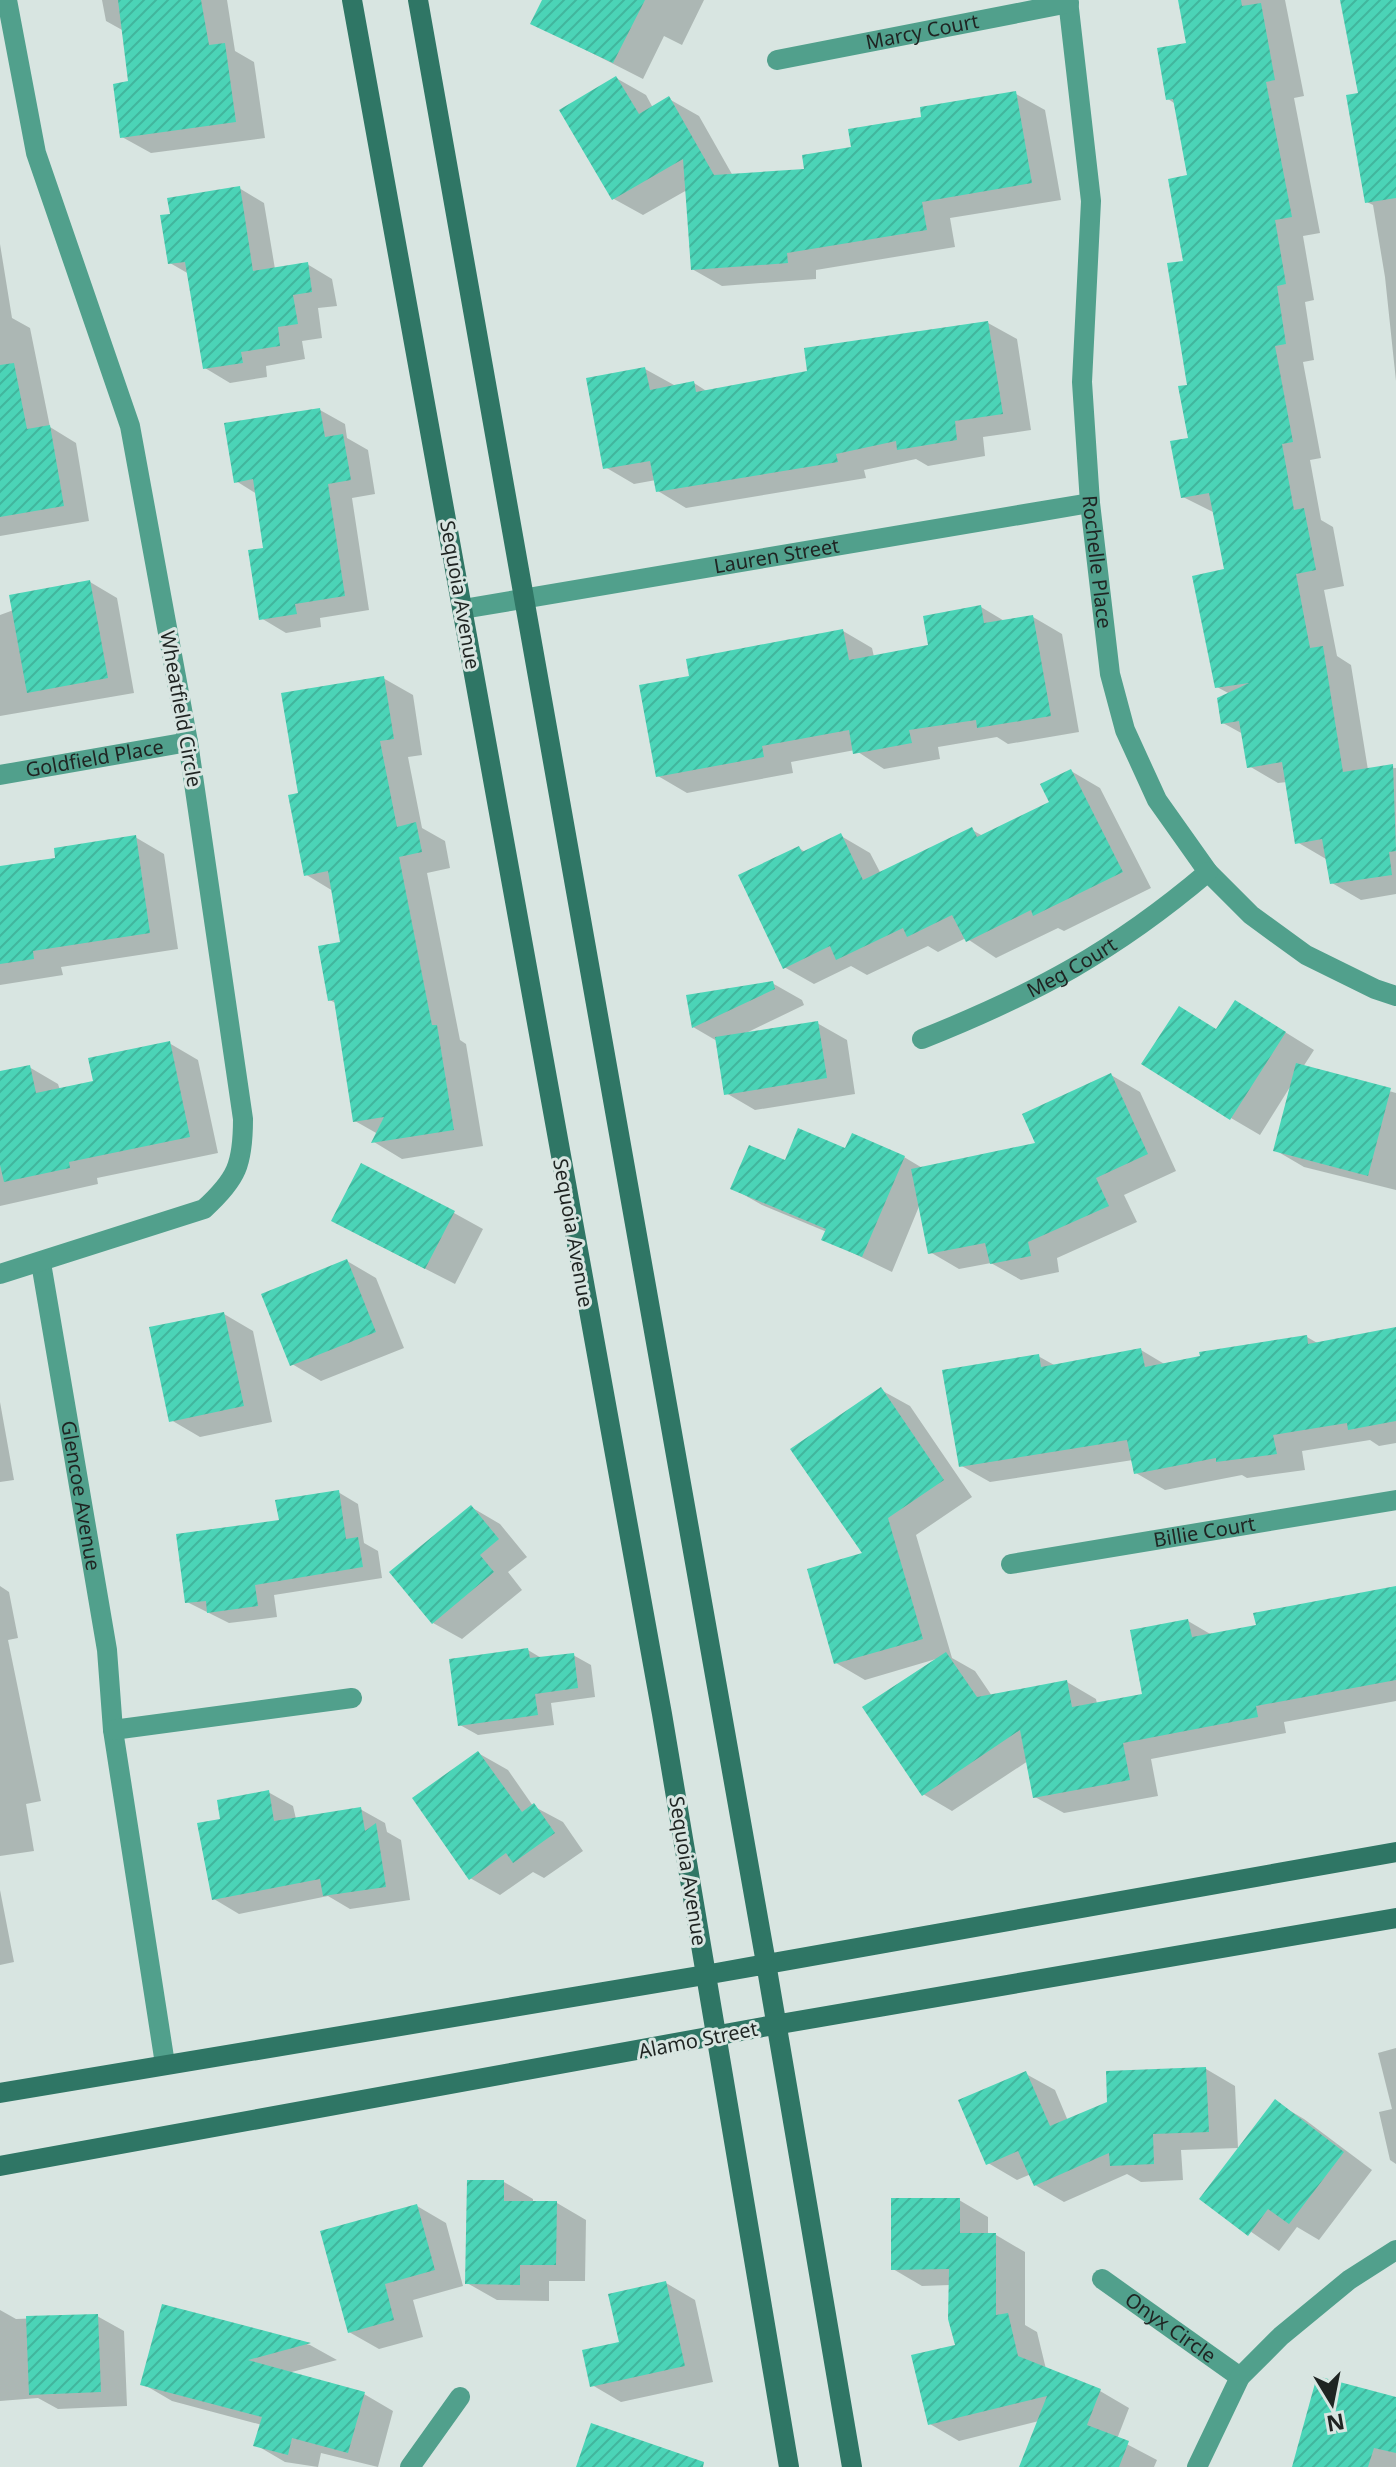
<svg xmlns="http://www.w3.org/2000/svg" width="1396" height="2467" font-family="'Noto Sans',sans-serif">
<defs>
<pattern id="building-hatch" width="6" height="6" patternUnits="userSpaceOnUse" patternTransform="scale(2)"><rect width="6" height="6" fill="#4bd4b7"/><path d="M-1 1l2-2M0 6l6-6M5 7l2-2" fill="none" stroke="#41b69d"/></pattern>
</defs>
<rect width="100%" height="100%" fill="#d8e5e1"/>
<path fill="#0003" d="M102,0H227L235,51L254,62L265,138L151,153L122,137L131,83L124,31L106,21Z
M544,0H704L682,45L664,36L643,79L533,23Z
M1182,0H1285L1304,96L1294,98L1320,233L1303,236L1314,300L1305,302L1314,360L1303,362L1321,458L1310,460L1321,520L1333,527L1344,586L1324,590L1337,656L1351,665L1368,770L1396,768V894L1361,900L1332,883L1326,859L1297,842L1287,782L1278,783L1249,766L1243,734L1223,723L1230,694L1217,687L1227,571L1215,513L1183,497L1190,439L1186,262L1189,177L1174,103L1168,99L1188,44Z
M1342,0H1396V381L1385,277L1373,205L1367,202L1360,94Z
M616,78L646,95L653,108L669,99L699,116L733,176L807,170L924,119L1016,94L1045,110L1061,200L950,218L955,247L816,270V279L722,286L692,269L687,190L643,215L614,199Z
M239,188L264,203L275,269L307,264L332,279L337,306L318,308L322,338L302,341L305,359L266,366L267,377L230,383L205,368L189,274L170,263L172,215Z
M0,244L12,318L30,328L50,427L76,443L89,521L0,536Z
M988,323L1017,339L1031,430L983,437L985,456L928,466L916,459L864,470L866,478L686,508L658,491L656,480L634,484L605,467L645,369L674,385L694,383L708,392L809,372Z
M320,410L345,424L347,438L368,450L375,494L352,498L369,610L320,618L321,627L286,633L261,618L265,550L257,494L236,481Z
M90,582L117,598L134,693L0,716V615Z
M981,607L1006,622L1033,617L1062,634L1079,732L1008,744L997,737L938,747L940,759L884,769L855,750L791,762L793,773L687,793L658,776L692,677L843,631L872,648L874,657L930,646Z
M383,678L413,695L422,755L408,757L422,828L445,841L450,868L427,873L460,1040L466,1044L483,1146L402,1159L374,1142L378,1134L355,1121L337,1004L330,1000L343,944L333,891L305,874L300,795Z
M1071,771L1100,788L1151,888L1064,931L1058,928L996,958L966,938L938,952L928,946L867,975L851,966L814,984L784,967L799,848L805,852L841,836L870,853L881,874L972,830L983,836L1052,803Z
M135,837L164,854L178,949L61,967L63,975L0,985V868L58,859Z
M772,983L802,1000L804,1005L744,1034L817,1023L847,1040L855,1094L755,1110L726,1093L717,1041L693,1027Z
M1264,1019L1314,1050L1303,1067L1396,1093V1190L1304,1167L1275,1150L1290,1087L1260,1135L1231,1118L1217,1030Z
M169,1043L198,1060L218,1153L97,1178L98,1184L0,1206V1073L29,1067L58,1084L60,1090L95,1082Z
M1111,1075L1140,1092L1176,1171L1124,1195L1137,1222L1057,1258L1059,1272L1021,1280L991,1263L959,1269L930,1252L920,1204L892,1272L824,1239L827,1232L762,1205L732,1188L786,1163L846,1151L904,1157L924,1169L1038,1144Z
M454,1213L483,1229L455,1284L363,1237Z
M347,1261L376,1278L404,1348L321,1381L292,1364Z
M224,1314L253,1331L272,1422L200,1437L171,1420Z
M1396,1329V1443L1379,1446L1370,1440L1302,1451L1305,1470L1247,1478L1242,1475L1165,1490L1136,1473L1133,1460L990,1482L960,1465L1038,1356L1056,1366L1141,1350L1166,1365L1307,1337L1319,1344Z
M881,1390L910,1406L972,1497L916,1535L952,1658L975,1671L992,1696L1067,1682L1096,1699L1097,1704L1144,1695L1188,1621L1212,1635L1258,1626L1396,1588V1701L1284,1722L1286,1733L1151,1759L1158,1796L1064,1813L1035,1797L1028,1761L952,1811L923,1794L936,1659L865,1680L836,1663L865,1555Z
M0,1402L14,1480L0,1482Z
M338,1492L358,1504L364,1543L378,1551L382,1578L274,1595L277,1617L229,1623L187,1602Z
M471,1507L500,1524L527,1557L508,1572L522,1590L462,1639L433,1623Z
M0,1586L9,1592L18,1638L8,1640L41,1801L26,1804L34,1851L0,1856Z
M528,1650L543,1659L573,1655L591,1665L595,1697L551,1703L554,1725L478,1735L460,1725Z
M478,1753L508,1770L533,1806L563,1822L583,1851L544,1878L533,1872L500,1895L470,1878Z
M268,1792L293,1806L296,1819L360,1809L385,1823L387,1832L401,1840L410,1900L350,1909L328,1896L239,1914L214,1899L223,1820Z
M0,1890L14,1962L0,1965Z
M1396,2048V2164L1390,2160L1379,2112L1392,2109L1378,2053Z
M1206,2069L1235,2086L1238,2148L1181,2150L1183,2180L1141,2182L1127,2174L1064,2202L1035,2185L1031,2174L1017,2180L988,2163L1026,2074L1055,2090L1068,2121Z
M1275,2102L1304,2119L1372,2170L1319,2240L1297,2227L1279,2251L1202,2198Z
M504,2182L533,2199V2203H557L586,2220L585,2281H549V2301L497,2300L467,2283Z
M959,2200L988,2217V2235H996L1025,2252V2325L1037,2332L1046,2369L1100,2391L1129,2408L1117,2439L1157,2460L1154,2467H1021L1039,2421L959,2441L930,2424L957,2346L950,2285L922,2286L893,2269Z
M417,2206L446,2223L463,2286L413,2300L423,2337L379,2349L349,2332Z
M666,2283L695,2300L713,2382L621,2402L592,2385Z
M163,2307L310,2345L337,2360L288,2373L364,2394L393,2411L378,2467L321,2453L318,2467L285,2462L256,2445L262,2425L172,2401L143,2384Z
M0,2310L16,2319L97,2316L124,2331L127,2406L58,2409L38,2398L0,2401Z
M1396,2399V2467H1294Z"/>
<path fill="url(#building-hatch)" d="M118,0H201L209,45L225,43L236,122L120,138L113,84L128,81Z
M542,0H645L613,63L530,24Z
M1178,0H1241L1242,6L1261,3L1275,80L1266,82L1292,217L1275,220L1286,284L1277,286L1286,344L1275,346L1293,442L1282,444L1294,510L1304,508L1316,570L1296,574L1310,648L1323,646L1343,772L1393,764L1396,851L1389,852L1392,875L1330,884L1322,839L1295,844L1282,762L1247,768L1239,721L1221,724L1217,698L1249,683L1215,688L1192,576L1224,569L1209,493L1181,498L1170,441L1188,438L1178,386L1187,385L1167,263L1183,261L1168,179L1187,175L1173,99L1166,100L1157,48L1186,43Z
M1340,0H1396V198L1365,203L1346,95L1358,93Z
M616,76L639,114L669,96L714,175L804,169L802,155L851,147L848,129L921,117L920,107L1016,91L1032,183L922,202L927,230L787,253L788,263L691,270L683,159L612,200L559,110Z
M240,186L253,271L308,262L312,292L293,295L298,324L278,327L280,346L241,352L243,363L203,369L185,262L168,264L160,215L170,214L167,198Z
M988,321L1003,414L955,421L957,440L897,450L896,441L836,454L838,462L656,492L650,461L603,469L586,378L645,367L650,390L694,381L696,392L807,371L804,348Z
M14,363L27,429L50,425L64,506L0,517V365Z
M320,408L325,437L343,434L351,480L328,484L345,596L295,604L297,614L259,620L248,550L263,548L253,479L234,483L224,423Z
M90,580L108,678L27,693L9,595Z
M981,605L984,623L1033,615L1051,716L977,728L976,720L909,730L912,743L853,754L849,730L762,746L764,757L656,777L639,685L689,676L686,659L843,629L849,660L928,645L923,616Z
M384,676L394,739L380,741L397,827L416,822L422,852L399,857L432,1025H437L454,1130L371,1143L384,1117L353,1122L334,1000L328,1001L318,946L340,942L328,871L304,876L288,795L298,793L281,693Z
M1071,769L1123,872L1033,916L1031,910L966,942L952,915L907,937L903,928L836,960L830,946L783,969L738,875L799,846L802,852L841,833L863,880L972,827L977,837L1049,802L1040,784Z
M136,835L150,933L33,951L34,959L0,964V866L55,858L54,848Z
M773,981L775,989L692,1028L686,995Z
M1235,1000L1286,1032L1230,1120L1141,1064L1179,1006L1216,1029Z
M818,1021L827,1078L724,1095L715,1037Z
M170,1041L190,1137L69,1162L70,1168L4,1182L0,1165V1071L30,1065L36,1093L93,1081L88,1058Z
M1296,1063L1391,1088L1368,1176L1273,1151Z
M1111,1073L1148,1154L1096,1178L1109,1206L1028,1242L1031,1256L990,1264L985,1243L928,1254L911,1169L1035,1143L1022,1114Z
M798,1128L845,1148L852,1133L905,1156L862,1257L821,1240L826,1229L730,1189L749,1145L785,1160Z
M361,1163L455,1211L425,1269L331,1221Z
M347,1259L376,1332L290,1366L261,1294Z
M224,1312L244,1406L169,1422L149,1327Z
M1396,1327V1421L1348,1430L1347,1423L1273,1435L1277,1454L1216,1462V1458L1134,1474L1127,1440L959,1467L942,1370L1039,1354L1041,1367L1141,1348L1145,1367L1200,1356L1199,1352L1307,1335L1308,1344Z
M881,1387L944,1480L888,1518L923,1639L834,1664L807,1569L862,1553L790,1449Z
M339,1490L346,1539L358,1537L363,1567L255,1585L258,1606L207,1613L206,1601L185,1603L176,1534L279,1520L275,1500Z
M471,1505L499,1539L480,1555L494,1572L432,1624L389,1572Z
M1396,1586V1680L1256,1706L1258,1717L1123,1743L1130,1780L1033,1798L1020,1730L922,1796L862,1707L946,1652L977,1697L1067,1680L1072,1707L1142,1694L1130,1630L1188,1619L1192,1637L1256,1625L1253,1613Z
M528,1648L530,1658L574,1653L578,1688L535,1694L538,1715L458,1726L449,1659Z
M478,1751L522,1812L534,1803L555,1833L513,1863L506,1853L469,1880L412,1798Z
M269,1790L274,1821L361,1807L365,1831L376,1823L386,1887L323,1896L320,1879L212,1900L197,1823L220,1819L217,1800Z
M1206,2067L1209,2132L1153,2134L1154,2164L1110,2166L1109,2153L1034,2186L1018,2151L986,2165L958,2100L1026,2071L1050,2126L1107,2102L1106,2071Z
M1275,2099L1344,2152L1289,2224L1268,2209L1248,2236L1199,2199Z
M467,2180H504V2201H557L556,2265H520V2285L465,2284Z
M891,2198H960V2233H996V2315L1008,2313L1018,2356L1101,2389L1087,2425L1129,2441L1119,2467H1019L1047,2396L928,2425L911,2355L955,2345L948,2319L949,2269L891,2270Z
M417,2204L435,2270L385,2284L394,2320L348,2333L320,2231Z
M666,2281L685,2366L590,2387L582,2350L619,2342L608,2294Z
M162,2304L311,2343L248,2360L365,2392L348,2453L292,2438L288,2455L253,2446L262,2417L140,2385Z
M98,2314L101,2392L29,2395L26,2316Z
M1317,2376L1396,2397V2453L1374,2448L1368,2467H1292Z
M591,2423L704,2462L703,2467H576Z"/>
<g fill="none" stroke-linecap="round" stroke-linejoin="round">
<g stroke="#51a08c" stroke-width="20">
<path id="s1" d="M1068,0L1091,201L1082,382L1090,503L1110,674L1125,730L1157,800L1208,872L1251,915L1306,955L1375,989L1396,996"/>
<path id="s2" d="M777,60L1069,3"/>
<path id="s3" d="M463,609L1090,503"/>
<path id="s4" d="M0,775L188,742"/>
<path id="s5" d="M922,1039C1035,994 1115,951 1208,872"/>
<path id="s6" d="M41,1263L107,1650L113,1730L165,2064"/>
<path d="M0,1274L204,1209C237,1179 243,1164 243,1119L188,742L130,426L36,153L7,0"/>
<path id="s7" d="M1011,1564L1396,1500"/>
<path d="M113,1730L352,1698"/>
<path id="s8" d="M1102,2279L1240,2377"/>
<path d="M410,2467L460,2397"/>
<path d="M1197,2467L1240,2377L1281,2336L1349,2280L1396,2250"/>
</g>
<path stroke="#2f7665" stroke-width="20" d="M352,0L662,1714L789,2467
M418,0L766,1963L852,2467
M0,2093L705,1975L1396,1852
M0,2166L774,2025L1396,1918"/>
</g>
<g text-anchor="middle" stroke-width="6" stroke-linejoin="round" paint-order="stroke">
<g font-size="20" fill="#1f2422" stroke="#d8e5e1">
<text dy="7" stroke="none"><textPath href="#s2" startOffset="148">Marcy Court</textPath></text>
<text dy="7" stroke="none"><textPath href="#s3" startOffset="318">Lauren Street</textPath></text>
<text dy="7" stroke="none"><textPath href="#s1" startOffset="564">Rochelle Place</textPath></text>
<text transform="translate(460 595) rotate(80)" y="7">Sequoia Avenue</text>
<text transform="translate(181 709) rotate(80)" y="7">Wheatfield Circle</text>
<text dy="7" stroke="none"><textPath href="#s4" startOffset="96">Goldfield Place</textPath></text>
<text dy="7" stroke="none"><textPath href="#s5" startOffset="166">Meg Court</textPath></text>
<text transform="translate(573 1233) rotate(80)" y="7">Sequoia Avenue</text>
<text dy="7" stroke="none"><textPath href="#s6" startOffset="236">Glencoe Avenue</textPath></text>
<text dy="7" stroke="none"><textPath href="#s7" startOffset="196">Billie Court</textPath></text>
<text transform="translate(688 1871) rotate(81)" y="7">Sequoia Avenue</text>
<text transform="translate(698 2040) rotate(-11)" y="7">Alamo Street</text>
<text dy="7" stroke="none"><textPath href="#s8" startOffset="84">Onyx Circle</textPath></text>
</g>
</g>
<g transform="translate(1332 2403) rotate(170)" stroke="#d8e5e1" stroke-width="6" paint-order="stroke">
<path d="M0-6L14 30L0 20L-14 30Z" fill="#1f2422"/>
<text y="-12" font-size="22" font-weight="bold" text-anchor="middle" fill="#1f2422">N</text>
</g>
</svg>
